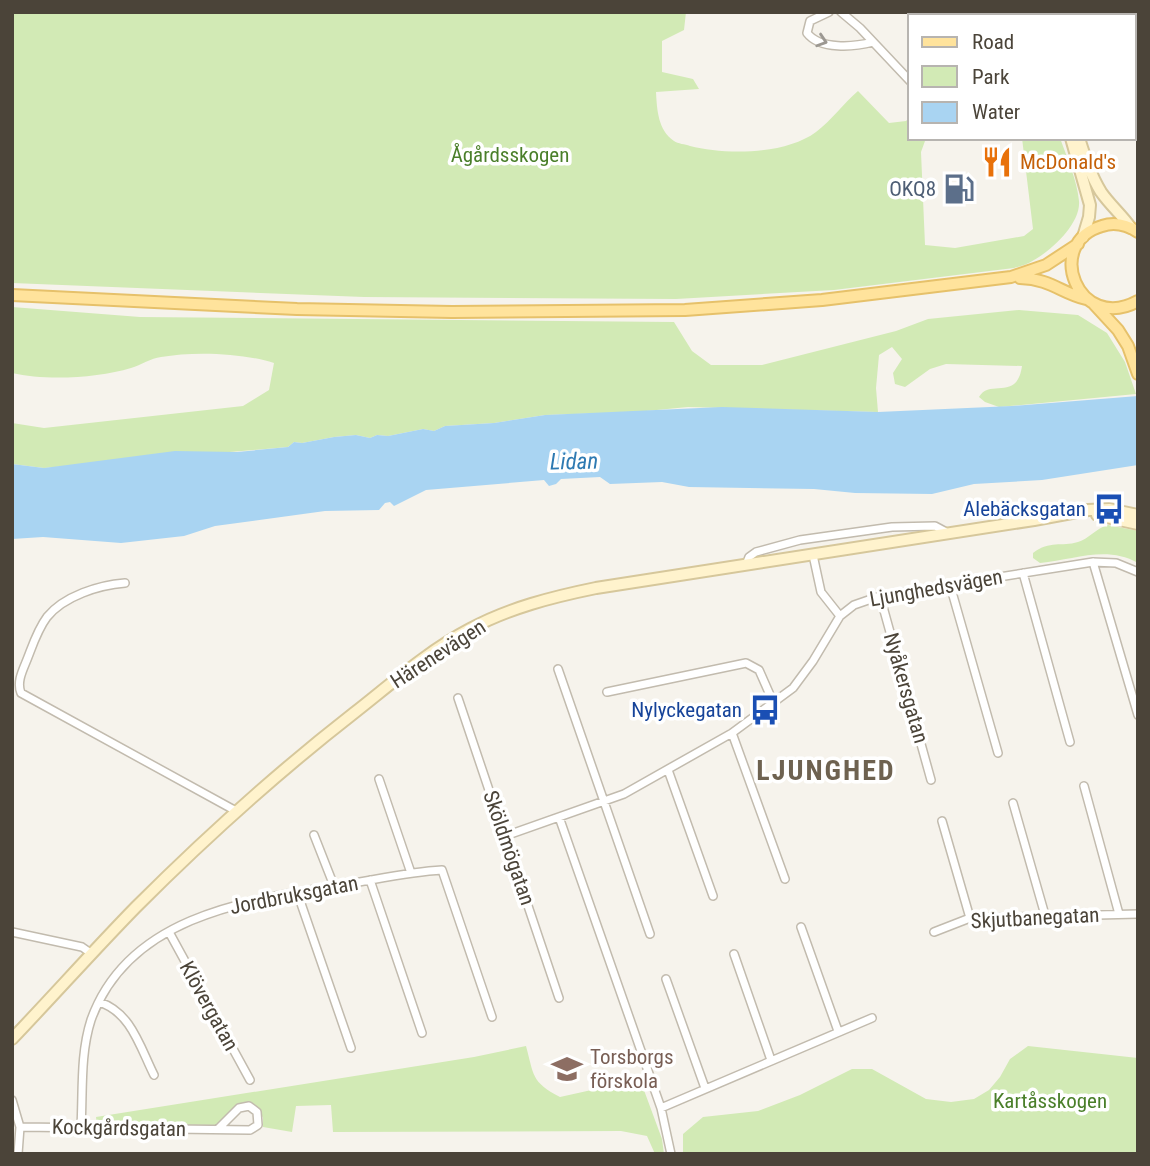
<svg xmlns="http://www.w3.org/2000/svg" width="1150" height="1166" font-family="'Roboto Condensed',sans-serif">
<rect width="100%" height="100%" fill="#f6f3ec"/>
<path fill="#d2eab5" d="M12,12H686L684,30L662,41V72L693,79L699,89L656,92C657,110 658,130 674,141C678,144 685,144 690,146C725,155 785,155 816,132C831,121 843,104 858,91L889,123L906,121L910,117V138H933L925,141L921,152L925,245L955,248L1024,236L1033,229L1022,138H1060C1067,158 1077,180 1079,201C1081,223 1052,250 1034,260C1028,264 1021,266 1014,268L834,290L676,299L364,297L12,283Z
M12,307L140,317L674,322L692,351L711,365H762L896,331L928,319L1019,310L1078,315L1107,333L1125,362L1136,394L999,407L985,402L979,397C990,378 1017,402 1022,366L946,364L930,369L905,387L895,384L893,373L902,359L892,347L879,355L876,388L878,412L688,407L636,412L545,415L494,423L445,426L434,431L423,429L388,436L377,435L370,438L356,435L334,437L302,443L294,442L288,447L44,468L12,464V423L44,428L243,406L269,390L274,363C243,353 194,351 161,357C151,358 141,365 131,368C98,378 46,381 12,373Z
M1108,525L1138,531V563C1106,545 1074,560 1040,563L1033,558V553C1050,540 1061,547 1078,542C1089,539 1096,528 1108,525Z
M526,1046C534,1075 531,1082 560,1097L605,1087L638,1074L662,1139L664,1154H655L647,1136L621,1131L333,1132L331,1105L296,1106L292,1132L263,1127V1118L258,1108L252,1104L245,1103L215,1125L97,1124L96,1117L474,1057Z
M1028,1046L1138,1058V1154H683V1134L703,1117L758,1111L800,1095L852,1069H872L926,1099L951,1102L974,1099L989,1090L1000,1077L1010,1059Z"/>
<path fill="#a9d4f2" d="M1138,396V465L1042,480L974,484L932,494L855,493L814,489L689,487L662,482L610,484L600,477L561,479L556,484L549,486L544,480L426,490L394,506L390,502L385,503L379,510L325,511L215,526L184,536L121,543L43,537L12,539V464L44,468L175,451L237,452L288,447L294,442L302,443L334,437L356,435L370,438L377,435L388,436L423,429L434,431L445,426L494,423L545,415L722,407L878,412L1012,406Z"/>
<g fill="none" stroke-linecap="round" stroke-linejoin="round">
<g stroke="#c2bbae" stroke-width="10">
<path id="street" d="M829,12L810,21L807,33C820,50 854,47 873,42
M841,12L860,28L910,81
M813,555L821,592L840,616
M1093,562L1138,715
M746,565L749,557L756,552L800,540L892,527L935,526L948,533
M1023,573L1070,742
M125,583C99,585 64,596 47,617C38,629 33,644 28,657C24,668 16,681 21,693L236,811
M950,585L998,753
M880,596L931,780
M558,669L650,934
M607,692L746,663L759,670L774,704
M458,698L559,998
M732,733L785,879
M668,770L713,896
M379,779L411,873
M1084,786L1119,914
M1013,803L1045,915
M559,817L661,1108L671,1154
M942,821L970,918
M314,835L334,886
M505,836L624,794L732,733L793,688L813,661L840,616L854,605L880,596L1093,562L1116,563L1138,572
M370,880L422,1033
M297,892L351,1048
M801,927L838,1031
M12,932L82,947L92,954
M169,932L250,1080
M934,932L970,918L1138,914
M734,954L771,1060
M666,979L705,1088
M99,1002C131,1012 140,1047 154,1075
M12,1100L20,1127L18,1154
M661,1108L872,1018
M20,1127L250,1130L258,1125L257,1112L249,1106L239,1108L218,1129
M81,1127C83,1092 80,1054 91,1020C128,916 247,900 341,885C374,880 408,872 442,870L492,1017"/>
</g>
<g stroke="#d6c79b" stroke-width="14">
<path id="secondary" d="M1026,12L1027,16
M1071,138L1090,205L1089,217L1083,237
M1079,138C1085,157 1091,176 1101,192C1110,205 1122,215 1131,228
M1097,515L1138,524
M12,1039C54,995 94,950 136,907C205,838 277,773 354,713C391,684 428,651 470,629C509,608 552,597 596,588L1034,520L1088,510L1109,509L1138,515"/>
</g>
<g stroke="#e6c16a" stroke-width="14">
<path id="primary" d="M1138,232C1127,225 1114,222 1102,226C1043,243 1078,334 1138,301
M1020,278C1051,279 1061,293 1086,299
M12,295L297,309L452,312L685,310L822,300L1011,277L1046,265L1078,244
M1094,304L1118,330L1128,346L1138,374"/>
</g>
<use href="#street" stroke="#fff" stroke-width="7"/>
<use href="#secondary" stroke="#fff3cd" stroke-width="10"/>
<use href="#primary" stroke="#ffe39c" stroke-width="10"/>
</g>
<defs><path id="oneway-chevron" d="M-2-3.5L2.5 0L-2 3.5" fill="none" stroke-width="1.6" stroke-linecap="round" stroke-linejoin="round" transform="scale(1.75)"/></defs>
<use stroke="#9c9892" href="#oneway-chevron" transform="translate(822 41) rotate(18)"/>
<defs>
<g id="restaurant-bare" transform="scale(2.415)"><path d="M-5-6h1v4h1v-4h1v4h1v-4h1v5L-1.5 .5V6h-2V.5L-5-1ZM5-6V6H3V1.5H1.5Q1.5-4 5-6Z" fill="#e8710a" stroke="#fff" stroke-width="2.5" paint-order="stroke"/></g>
<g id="fuel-bare" transform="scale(2.415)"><path d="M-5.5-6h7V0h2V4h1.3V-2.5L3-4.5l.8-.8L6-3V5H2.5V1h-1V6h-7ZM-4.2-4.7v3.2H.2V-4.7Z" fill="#5c6f8a" stroke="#fff" stroke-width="2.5" paint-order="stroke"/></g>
<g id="bus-bare" transform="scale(2.415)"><path d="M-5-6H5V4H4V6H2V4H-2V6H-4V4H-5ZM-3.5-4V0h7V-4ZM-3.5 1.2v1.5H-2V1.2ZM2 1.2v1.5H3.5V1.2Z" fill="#1a4fb4" stroke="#fff" stroke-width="2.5" paint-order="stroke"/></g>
<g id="school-bare" transform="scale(2.415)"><path d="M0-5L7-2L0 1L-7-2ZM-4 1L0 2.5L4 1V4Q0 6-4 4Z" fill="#8d6e63" stroke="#fff" stroke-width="2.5" paint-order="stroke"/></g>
</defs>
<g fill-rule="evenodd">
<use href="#restaurant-bare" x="997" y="162"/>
<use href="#fuel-bare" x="959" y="189"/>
<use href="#bus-bare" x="1109" y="509"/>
<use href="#bus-bare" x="765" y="710"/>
<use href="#school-bare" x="567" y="1069"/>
</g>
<g text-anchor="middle" stroke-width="7" stroke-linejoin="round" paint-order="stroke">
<g font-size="21" fill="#4a7f2a" stroke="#fff">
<text x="510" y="162">Ågårdsskogen</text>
<text x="1050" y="1108">Kartåsskogen</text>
</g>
<g font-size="21" fill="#c56008" stroke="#fff" text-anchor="start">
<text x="1020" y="169">McDonald's</text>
</g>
<g font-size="21" fill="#4e5e75" stroke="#fff" text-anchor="end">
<text x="936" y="196">OKQ8</text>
</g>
<g font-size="21" fill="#164399" stroke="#fff" text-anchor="end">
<text x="1086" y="516">Alebäcksgatan</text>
<text x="742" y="717">Nylyckegatan</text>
</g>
<g font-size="21" fill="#4b4439" stroke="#fff">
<text transform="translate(936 588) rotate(-10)" y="7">Ljunghedsvägen</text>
<text transform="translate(438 654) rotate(-33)" y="7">Härenevägen</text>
<text transform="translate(906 688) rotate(74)" y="7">Nyåkersgatan</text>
<text transform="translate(509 848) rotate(71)" y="7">Sköldmögatan</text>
<text transform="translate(294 895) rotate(-11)" y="7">Jordbruksgatan</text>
<text transform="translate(1035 918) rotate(-3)" y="7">Skjutbanegatan</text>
<text transform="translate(209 1006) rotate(61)" y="7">Klövergatan</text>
<text transform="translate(119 1128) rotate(1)" y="7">Kockgårdsgatan</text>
</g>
<g font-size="21" fill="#785e54" stroke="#fff" text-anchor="start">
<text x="590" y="1064">Torsborgs<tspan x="590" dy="24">förskola</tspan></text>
</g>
<g font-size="23" font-style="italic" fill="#2e7ab2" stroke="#fff">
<text transform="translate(574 461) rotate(-1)" y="8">Lidan</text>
</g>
<g font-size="28" font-weight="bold" letter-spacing="2" fill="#6e6250" stroke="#fff">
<text x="826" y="780">LJUNGHED</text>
</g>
</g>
<rect width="1150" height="1166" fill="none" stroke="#4b4439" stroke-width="28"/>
<rect x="908" y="14" width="228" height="126" fill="#ffffff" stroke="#b7b4b0" stroke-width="2"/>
<rect x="922" y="37" width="35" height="10" fill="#ffe39c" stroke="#b7b4b0" stroke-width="2"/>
<text x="972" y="49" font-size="21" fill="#4b4439">Road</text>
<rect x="922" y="66" width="35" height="21" fill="#d2eab5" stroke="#b7b4b0" stroke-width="2"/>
<text x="972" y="84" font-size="21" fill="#4b4439">Park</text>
<rect x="922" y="102" width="35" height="21" fill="#a9d4f2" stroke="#b7b4b0" stroke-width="2"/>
<text x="972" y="119" font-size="21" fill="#4b4439">Water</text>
</svg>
